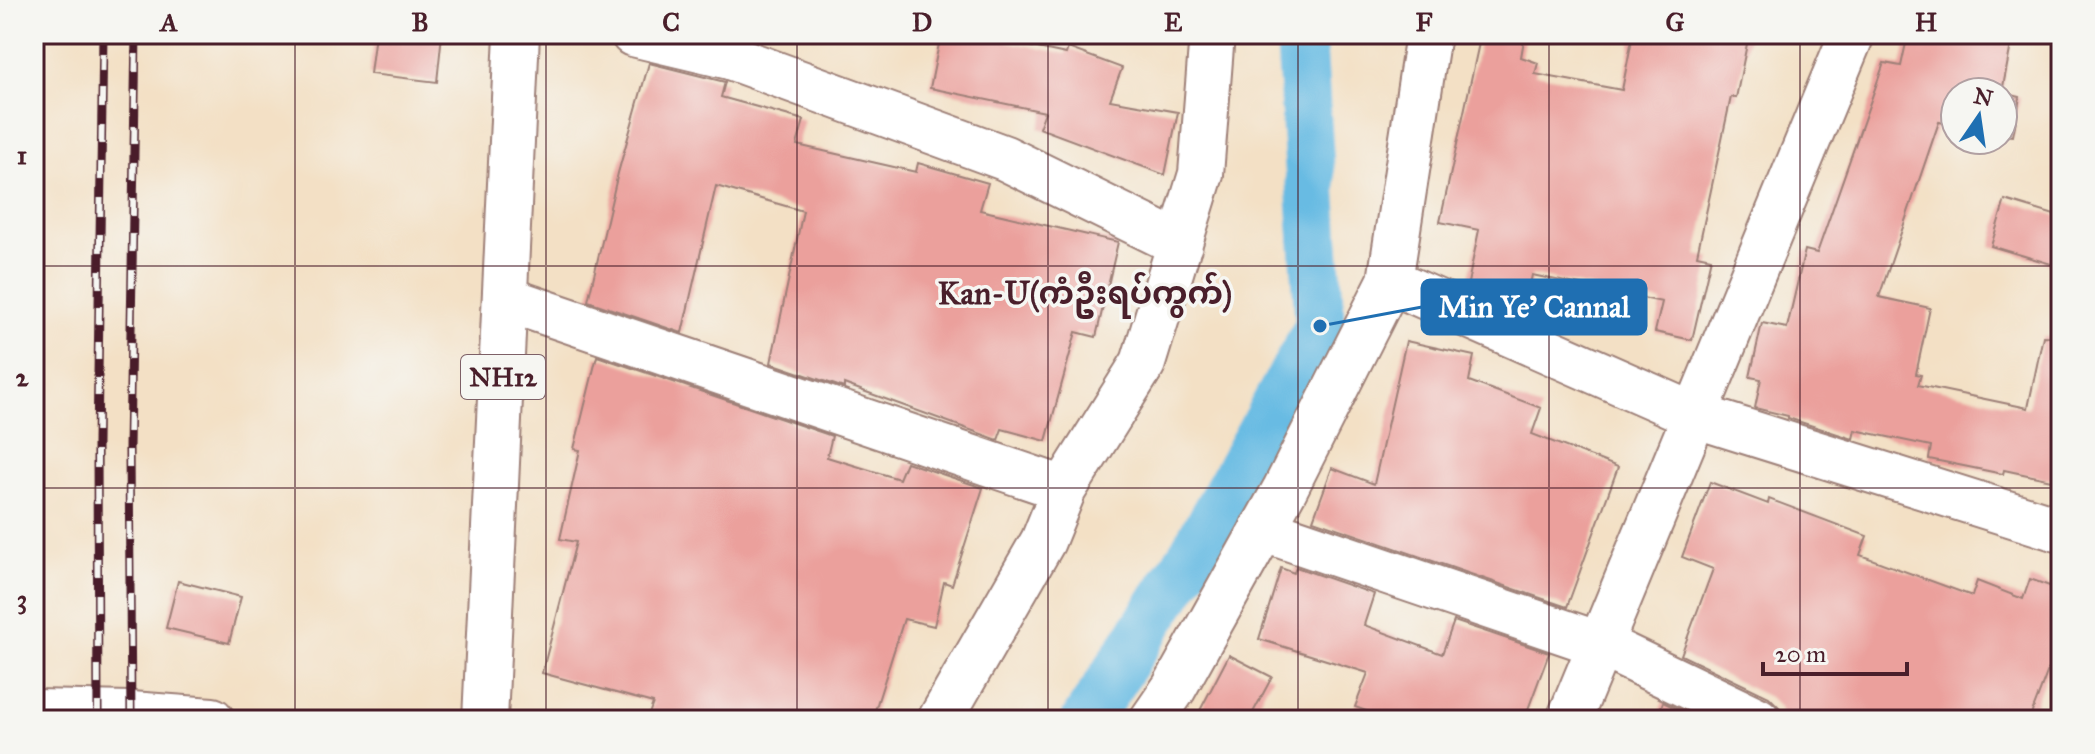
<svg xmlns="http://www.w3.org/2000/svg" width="2095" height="754" font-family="'IM FELL Great Primer','Noto Sans Myanmar',serif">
<rect width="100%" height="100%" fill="#f6f6f2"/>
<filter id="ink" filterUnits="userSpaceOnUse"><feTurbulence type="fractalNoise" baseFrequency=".0125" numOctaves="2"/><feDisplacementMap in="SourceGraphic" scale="16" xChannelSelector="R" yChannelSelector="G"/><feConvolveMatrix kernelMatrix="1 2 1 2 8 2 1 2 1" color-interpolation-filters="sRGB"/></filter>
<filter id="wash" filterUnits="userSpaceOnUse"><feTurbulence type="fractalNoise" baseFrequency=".006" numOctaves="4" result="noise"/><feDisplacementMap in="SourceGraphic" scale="32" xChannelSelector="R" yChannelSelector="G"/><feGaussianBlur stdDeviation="1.8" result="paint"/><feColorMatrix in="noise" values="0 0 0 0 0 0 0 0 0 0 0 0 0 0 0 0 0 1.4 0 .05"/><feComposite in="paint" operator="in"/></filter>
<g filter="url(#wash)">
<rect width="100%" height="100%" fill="#f3e0c5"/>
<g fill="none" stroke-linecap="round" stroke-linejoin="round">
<path stroke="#67bbe3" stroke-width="50" d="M1086,720L1194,553L1320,326L1302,54L1305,34"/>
</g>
<g id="blocks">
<path fill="#eba09c" d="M375,34H442L437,82L370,74Z
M941,34H971L1066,54L1068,48L1122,68L1110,100L1178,112L1165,175L1039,128L1045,112L930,88Z
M1481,34H1525L1521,57L1538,63L1535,74L1622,90L1633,34H1749L1736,98L1731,97L1697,255L1711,258L1692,340L1655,332L1662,302L1532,275L1524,313L1467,288L1479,230L1440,222Z
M1908,34H2013L2002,92H1955V125L1939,122L1879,297L1930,308L1916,374L1921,375L1918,385L2028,408L2043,336L2061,337V482L2004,470L2003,474L1929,459L1931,446L1855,430L1853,439L1788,418V416L1755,408L1761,379L1750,377L1762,323L1787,328L1805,250L1817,253L1884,63L1901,66Z
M649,63L725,82L721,97L804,120L797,145L916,172L918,163L988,183L980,210L1118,242L1096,337L1076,332L1046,441L1002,429L998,440L844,384V388L771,363L803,211L716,186L682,333L588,301L618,173Z
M2003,93L2020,97L2013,136L2003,135Z
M2005,200L2061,217V267L1991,246Z
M1406,341L1474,356L1469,381L1541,408L1532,434L1618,467L1567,607L1313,520L1332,468L1374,484Z
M597,356L832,436L827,457L899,479L906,462L983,488L952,585L944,582L934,626L904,619L872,720H647L653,703L542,673L576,542L560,539L580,450L574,449Z
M1710,482L1768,504L1769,499L1867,536L1860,555L1972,596L1977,581L2023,599L2030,579L2061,590V636L2029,720H1783L1779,707L1769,697L1681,655L1713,569L1682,557Z
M1296,567L1374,594L1364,625L1442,654L1454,621L1549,653L1524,720H1391L1355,707L1368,673L1259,639L1281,568L1294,573Z
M178,581L241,597L229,643L166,628Z
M1229,655L1272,677L1249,720H1195Z
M1663,702L1700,720H1656Z"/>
</g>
</g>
<g filter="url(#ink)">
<use href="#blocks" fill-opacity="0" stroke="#9e8078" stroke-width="2"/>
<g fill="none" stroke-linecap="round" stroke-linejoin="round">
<g stroke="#9e8078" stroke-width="48">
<path id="street" d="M633,34L730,57L1005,158L1180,244
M1390,281L1694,415L2061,530
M506,299L1064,489
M1262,529L1602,645L1758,720
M940,720L1043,541L1064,489L1143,363L1201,174L1212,34
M1152,720L1174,688L1285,489L1390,281L1428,34
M1569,720L1852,34"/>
</g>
<g stroke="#9e8078" stroke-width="48">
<path id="secondary" d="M34,712L131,714L212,720"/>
</g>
<g stroke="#9e8078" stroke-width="48">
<path id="highway" d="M485,720L517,34"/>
</g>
<use href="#street" stroke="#fff" stroke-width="44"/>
<use href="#secondary" stroke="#fff" stroke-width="44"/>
<use href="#highway" stroke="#fff" stroke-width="44"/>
<g stroke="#4a1f2b" stroke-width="9">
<path id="rail" d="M98,720L97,443L103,34
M131,720L129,448L136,34"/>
</g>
<use href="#rail" stroke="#f6f6f2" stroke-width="6" stroke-dasharray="18" stroke-linecap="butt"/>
</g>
</g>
<path fill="none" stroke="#4a1f2b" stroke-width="2" stroke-opacity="0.55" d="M295,34V720M546,34V720M797,34V720M1048,34V720M1298,34V720M1549,34V720M1800,34V720M34,266H2061M34,488H2061"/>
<g text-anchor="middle" stroke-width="7" stroke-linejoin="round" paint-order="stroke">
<rect fill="#f6f6f2" stroke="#7e6067" stroke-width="2" x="461" y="355" width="84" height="44" rx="6"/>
<g font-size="26" font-weight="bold" fill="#4a1f2b">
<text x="503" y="386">NH12</text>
</g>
<g font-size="32" font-weight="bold" fill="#4a1f2b" stroke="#f6f6f2">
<text x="1085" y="304">Kan-U(ကံဦးရပ်ကွက်)</text>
</g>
</g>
<path fill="none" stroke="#1f6fb2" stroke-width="3" d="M1320 326L1422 307"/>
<circle fill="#1f6fb2" stroke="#f6f6f2" stroke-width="3" cx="1320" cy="326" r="8"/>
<rect fill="#1f6fb2" stroke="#1f6fb2" stroke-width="3" x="1422" y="280" width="224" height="54" rx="8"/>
<g font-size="30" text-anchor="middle" font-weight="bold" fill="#fff">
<text x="1534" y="317">Min Ye' Cannal</text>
</g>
<rect width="2095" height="754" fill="none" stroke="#f6f6f2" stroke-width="88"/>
<g transform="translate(1979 116) rotate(13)"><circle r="38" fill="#f6f6f2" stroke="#b1a0a2" stroke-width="2"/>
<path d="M0-6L14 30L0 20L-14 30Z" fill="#1f6fb2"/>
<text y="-12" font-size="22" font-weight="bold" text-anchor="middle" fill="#4a1f2b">N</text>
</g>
<path d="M1763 662v12h144v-12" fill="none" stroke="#4a1f2b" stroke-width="4"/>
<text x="1775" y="662" font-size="24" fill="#4a1f2b" stroke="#f6f6f2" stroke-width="6" paint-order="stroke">20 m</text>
<rect x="44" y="44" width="2007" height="666" fill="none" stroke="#4a1f2b" stroke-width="3"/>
<g font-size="26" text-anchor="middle" font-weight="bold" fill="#4a1f2b">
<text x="169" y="31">A</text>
<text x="420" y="31">B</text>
<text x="671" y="31">C</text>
<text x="922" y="31">D</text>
<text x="1173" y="31">E</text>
<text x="1424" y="31">F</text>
<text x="1675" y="31">G</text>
<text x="1926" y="31">H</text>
<text x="22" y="164">1</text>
<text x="22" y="386">2</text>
<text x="22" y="608">3</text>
</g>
</svg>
